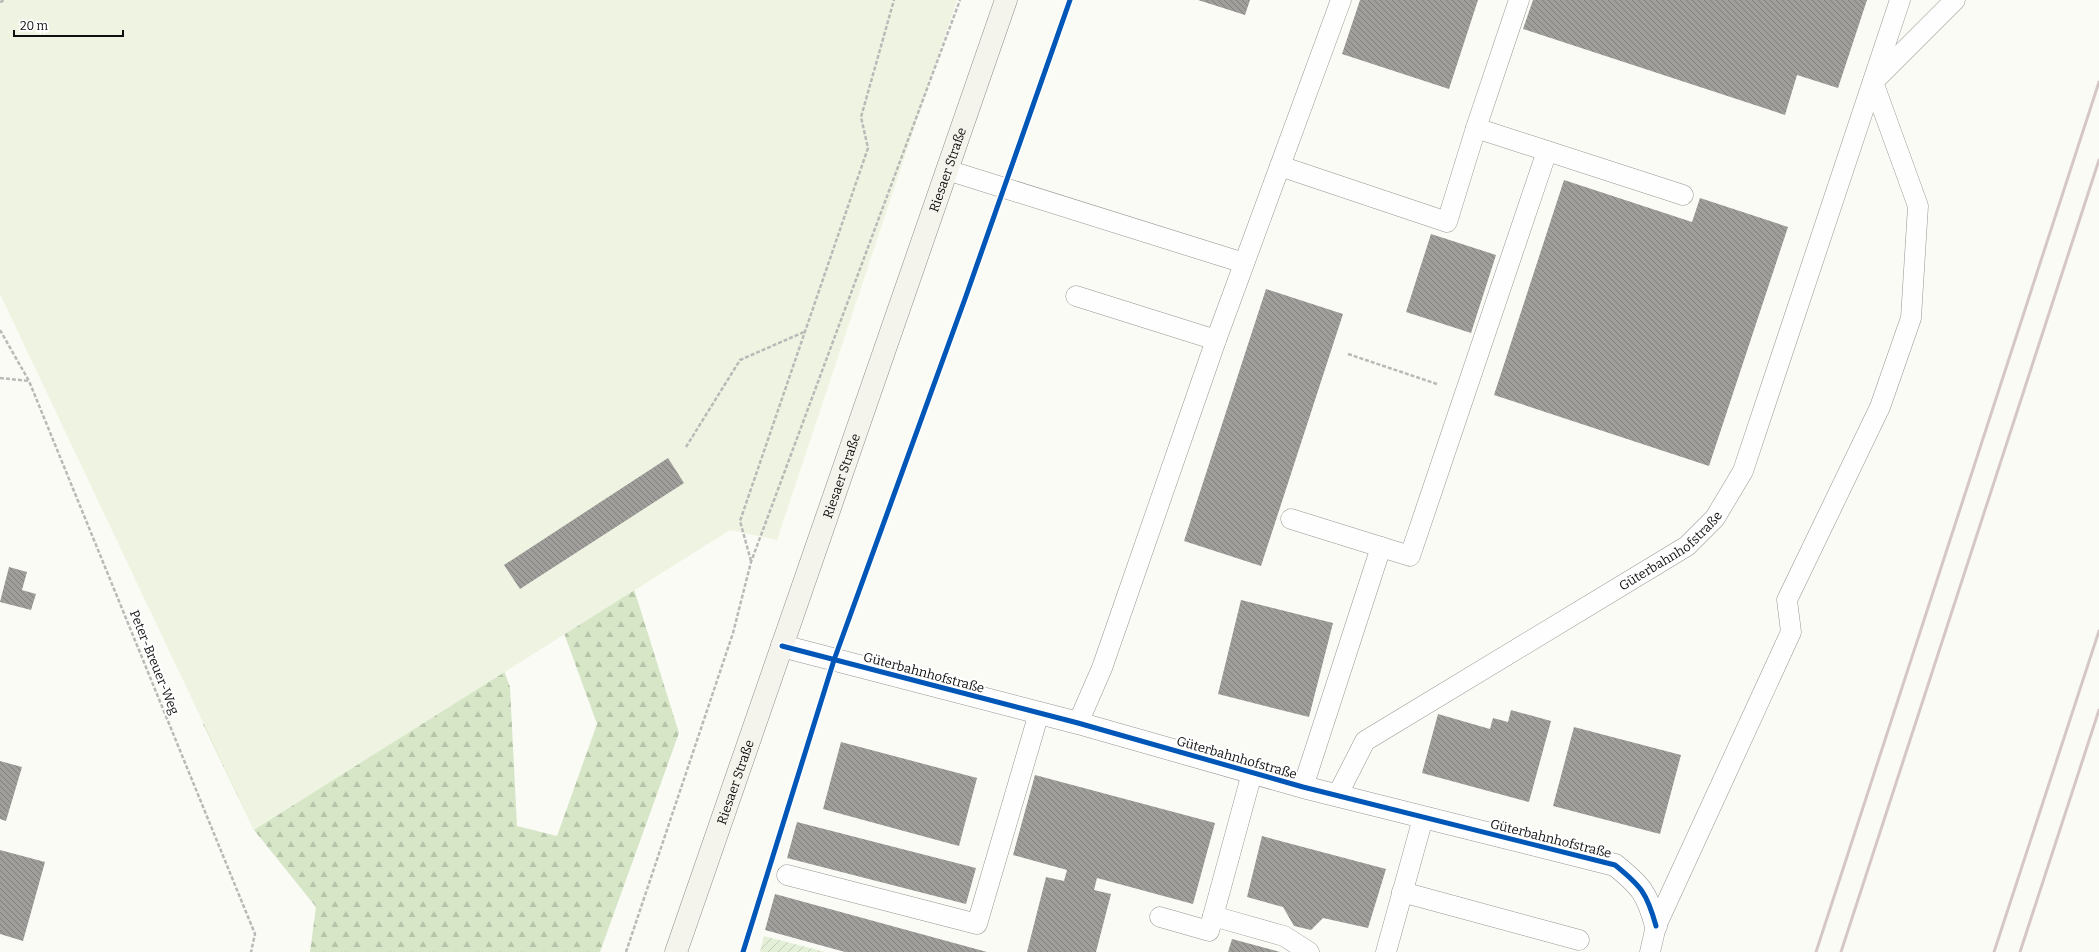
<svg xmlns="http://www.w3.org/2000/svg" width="2099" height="952" font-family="Bitter,serif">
<defs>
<pattern id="forest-firs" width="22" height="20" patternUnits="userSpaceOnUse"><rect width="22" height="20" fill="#d6e6c7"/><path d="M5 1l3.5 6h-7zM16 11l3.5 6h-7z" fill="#b6c4aa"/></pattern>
<pattern id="garden-furrows" width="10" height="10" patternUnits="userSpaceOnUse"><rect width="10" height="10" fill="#e4efd8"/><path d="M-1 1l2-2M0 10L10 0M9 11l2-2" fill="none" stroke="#c2ccb8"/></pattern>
<pattern id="building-back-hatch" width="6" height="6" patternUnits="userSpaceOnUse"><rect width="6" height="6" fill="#9f9e9b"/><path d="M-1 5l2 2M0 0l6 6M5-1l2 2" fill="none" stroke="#807f7d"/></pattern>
</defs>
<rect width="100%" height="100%" fill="#fbfbf6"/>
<path fill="url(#forest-firs)" d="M634,589L679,733L600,952H310L316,907L254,830L203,724L320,703L483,614L510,687L517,826L557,836L597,724L564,633Z"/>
<path fill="url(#garden-furrows)" d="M764,936L825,952H760Z"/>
<path fill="#eef4e1" d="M0,0H957L777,540L730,530L254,830L0,294Z"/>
<path fill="url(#building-back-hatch)" d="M1198,0H1250L1245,15Z
M1360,0H1478L1449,89L1342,54Z
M1533,0H1867L1838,88L1797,75L1785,115L1523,29Z
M1564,180L1692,222L1700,198L1788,227L1709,466L1494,395Z
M1431,234L1496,255L1471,333L1406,312Z
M1266,289L1343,314L1261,566L1184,541Z
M668,458L684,483L520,589L504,565Z
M9,567L27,572L22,590L36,594L31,610L0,602Z
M1241,600L1333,623L1309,717L1218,694Z
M1511,710L1551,721L1529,802L1422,773L1438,714L1490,729L1493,718L1508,722Z
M1574,727L1681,755L1660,834L1553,806Z
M841,742L977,778L959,846L823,809Z
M0,761L22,767L6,821L0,819Z
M1035,775L1215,823L1193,904L1097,878L1094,890L1111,894L1096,952H1027L1046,877L1064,881L1067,870L1013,855Z
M797,822L976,868L966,904L787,858Z
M1262,836L1386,869L1368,928L1323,918L1311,930L1294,926L1283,907L1247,897Z
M0,850L45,862L23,941L0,934Z
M775,894L987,952H845L765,930Z
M1232,939L1280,952H1228Z"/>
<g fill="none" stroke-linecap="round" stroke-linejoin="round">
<g stroke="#959593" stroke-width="21">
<g id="lane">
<path d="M1476,128L1683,195"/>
<path d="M1280,166L1447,222L1476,128L1519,0"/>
<path d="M947,170L1244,263"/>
<path d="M1076,296L1216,340"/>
<path d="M1291,519L1410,556L1547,151"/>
<path d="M1078,723L1102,668L1216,340L1341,0"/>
<path d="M1303,787L1381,547"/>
<path id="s1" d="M1337,796L1365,741L1687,546L1715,518L1743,471L1900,0"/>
<path d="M787,875L977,924L1039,713"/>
<path d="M1402,892L1579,940"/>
<path d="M1213,916L1284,936L1309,952"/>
<path d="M1160,917L1209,931L1252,773"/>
<path d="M1386,952L1423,818"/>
<path d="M1650,952L1656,926L1791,632L1787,600L1880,407L1911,318L1918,206L1873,82L1955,0"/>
</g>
</g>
<g stroke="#959593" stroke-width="23">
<path id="street" d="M782,646L1078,723L1303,787L1615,865C1641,886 1647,893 1656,926"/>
</g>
<g stroke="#8c8c8a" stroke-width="23">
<g id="secondary">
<path id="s2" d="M676,952L1006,0"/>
</g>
</g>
<path stroke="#b9b9b8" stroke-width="2.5" stroke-dasharray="4 2" stroke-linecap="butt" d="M0,2L5,0
M0,330L29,381L255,934L251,952
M1348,354L1437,384
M0,378L29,381
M686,447L740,360L804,332
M751,561L740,521L868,148L861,117L894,0
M626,952L733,633L751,562L960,0"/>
<use href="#lane" stroke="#fefefe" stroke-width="20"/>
<use href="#street" stroke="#fefefe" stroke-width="22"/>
<use href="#secondary" stroke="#f4f3ec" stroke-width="22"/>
<path stroke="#d6c7c7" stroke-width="3" d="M1816,952L2099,82
M1841,952L2099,160
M1994,952L2099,631
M2020,952L2099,710"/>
<g stroke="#fff" stroke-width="8">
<path id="cycleway" d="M782,646L1078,723L1303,787L1615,865C1641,886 1647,893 1656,926
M743,952L834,660L966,296L1070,0"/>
</g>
<use href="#cycleway" stroke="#0057b8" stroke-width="5"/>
</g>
<g text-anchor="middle" stroke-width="4" stroke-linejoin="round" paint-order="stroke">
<g font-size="13" fill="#0f0f0f" stroke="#fff">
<text dy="5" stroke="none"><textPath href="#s2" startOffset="828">Riesaer Straße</textPath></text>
<text dy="5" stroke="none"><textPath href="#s2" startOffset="504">Riesaer Straße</textPath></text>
<text dy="5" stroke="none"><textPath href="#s1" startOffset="422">Güterbahnhofstraße</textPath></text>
<text transform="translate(155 662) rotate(68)" y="5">Peter-Breuer-Weg</text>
<text transform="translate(924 672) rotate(15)" y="5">Güterbahnhofstraße</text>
<text transform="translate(1237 757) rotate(16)" y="5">Güterbahnhofstraße</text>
<text dy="5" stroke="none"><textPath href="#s2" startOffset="180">Riesaer Straße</textPath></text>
<text transform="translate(1551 838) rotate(14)" y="5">Güterbahnhofstraße</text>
</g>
</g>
<path d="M14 30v6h109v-6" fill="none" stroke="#0f0f0f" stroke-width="2"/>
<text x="20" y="30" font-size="12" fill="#0f0f0f" stroke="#ffffff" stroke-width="3" paint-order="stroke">20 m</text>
</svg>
